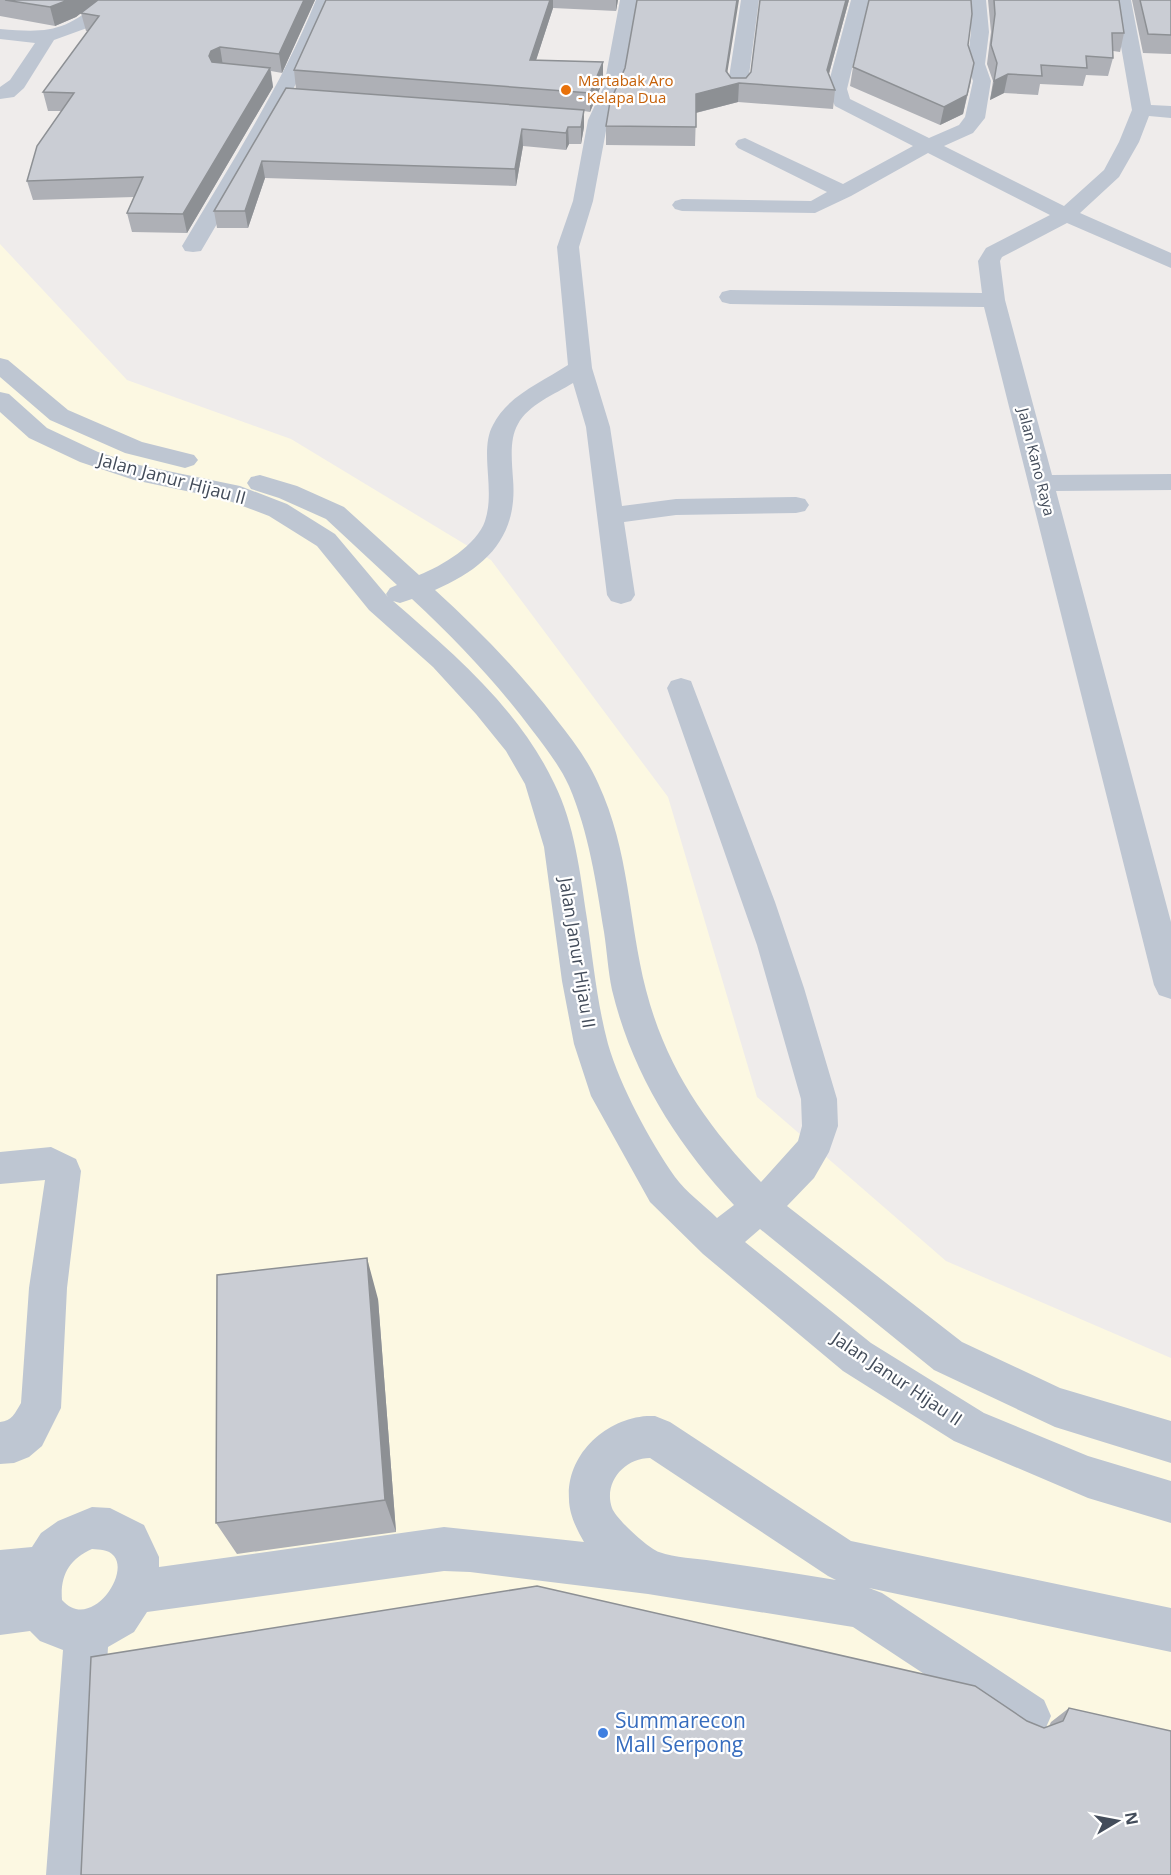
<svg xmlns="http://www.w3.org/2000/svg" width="1171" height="1875" font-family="'Open Sans',sans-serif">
<rect width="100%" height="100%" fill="#efeceb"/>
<path fill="#fcf8e2" d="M0,244L127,380L291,439L491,560L668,797L757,1097L946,1261L1171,1358V1875H0Z"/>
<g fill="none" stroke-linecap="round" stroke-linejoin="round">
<path fill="#bec6d2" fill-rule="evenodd" d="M102,0H122L87,28L54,40L24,88L14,97L0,99V87L10,80L35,43L0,39V29C48,33 64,32 102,0Z
M316,0H334C300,87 251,165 204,246L201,251L193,252L185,251L182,246C230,165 281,87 316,0Z
M620,0H638L622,86L608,120L593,201L579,247L592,368L610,427L622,506L676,499L796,497L805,499L809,505L805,511L796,513L676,515L624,522L635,595L631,601L621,604L611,601L607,595L586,427L573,383C555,394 528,405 518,424C509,439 512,462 513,479C518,537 486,568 435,590C479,630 519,671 556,719C571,738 588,760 598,783C630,852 628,919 646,990C666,1067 706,1125 761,1182L798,1141L802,1126L801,1099L757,945L667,688L671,681L681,678L691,681L775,902L804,988L837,1099L838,1126L829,1152L814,1178L787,1206L962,1342L1060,1388L1171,1421V1463L1055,1427L934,1370L760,1229L745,1242L871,1343L984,1413L1088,1456L1171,1481V1523L1088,1498L954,1441L843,1371L703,1254L650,1202L591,1096L574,1044L562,981L544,847L525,784L506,751L476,714L433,667L369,610L317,546L269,516L224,499L134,480L80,462L29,438L0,412V392L9,394L47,428L98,452L139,465L240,486L287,504L335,534L388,597L386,594L390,588L397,585L326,519L279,498L251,489L247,483L251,477L260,475L297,486L344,507L419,575C442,566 477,545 485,521C490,506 489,490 488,475C487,459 485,439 493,425C507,396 542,382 568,365L557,247L573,201L588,120L604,86ZM412,599C456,640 496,682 532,730C545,747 560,766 569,786C589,833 596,882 604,932C607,951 608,971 612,990C632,1073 676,1143 734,1205L717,1218C704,1205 686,1192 675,1177C650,1141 620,1086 608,1044C597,1003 593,960 587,919C580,873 575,825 554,783C519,709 453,653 393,601L400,603Z
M741,0H759L747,90L744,94H730L727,90Z
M851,0H869L847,89L850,99L929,138L959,125L965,117L973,81L967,64L971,32L968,0H986L989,32L985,64L991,81L985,118L973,133L944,146L1064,206L1104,170L1119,142L1132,110L1113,0H1131L1151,105L1171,106V118L1149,116L1139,142L1119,177L1080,213L1171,253V268L1067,223L1002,257L1000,261L1005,300L1052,475L1171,474V490L1056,491L1171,922V999L1159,995L1154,985L984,307L730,304L722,302L719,297L722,292L730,290L982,293L978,261L986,248L1050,215L928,153L851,196L815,213L682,211L675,209L672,205L675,201L682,199L811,201L827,192L738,148L735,144L738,140L745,138L843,184L913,146L835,106L827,89Z
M0,358L8,360L68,410L142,442L194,455L198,460L194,465L185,468L125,453L50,420L0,377Z
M51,1147L76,1159L81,1171L67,1288L61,1408L42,1446L29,1457L14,1463L0,1464V1422C12,1421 15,1413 21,1403L29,1288L45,1180L0,1184V1152Z
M647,1416H655L670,1422L851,1541L1171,1608V1652L869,1588L882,1593L1044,1700L1051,1716L1044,1732L1028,1739L1012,1732L853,1627L648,1594L470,1572L444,1571L147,1612L134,1632L108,1647L94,1875H46L63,1650L40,1641L30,1631L0,1635V1550L32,1547L41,1533L58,1521L92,1507L110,1508L144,1525L159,1557V1567L444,1527L584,1542C577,1530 569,1514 569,1499C566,1455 605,1419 647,1416ZM650,1458L828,1576L836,1580C795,1573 754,1567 713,1561C696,1558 675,1558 659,1552C648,1548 616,1519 612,1508C603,1482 625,1458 650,1458ZM92,1549C100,1550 108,1549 114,1556C130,1575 90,1632 62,1600C60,1576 69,1559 92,1549Z"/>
</g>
<path fill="#aeb0b6" d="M0,0H315L282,73L271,71L273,87L187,233L132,232L127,213L134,197L33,200L27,181L61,111H48L43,92L88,31H86L81,13L89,7L76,17L55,26L0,16Z
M326,0H618L616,11L553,8L536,60L603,62V81L590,112L584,111V127L581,144H569L566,150L523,146L516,186L265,178L248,228H217L214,211L296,89L294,70Z
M849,0L829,74L835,90L833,109L738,102L696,113L695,146L606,145V126L625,68L727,73L731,78H746Z
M988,0H1119L1124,33L1120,52L1113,51V58L1108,76L1086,75L1083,86L1040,84L1038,95L1004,93L990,100L993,81L987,64L991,32Z
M1132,0H1171V54L1143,53Z
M968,45L971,81L963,114L940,125L850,86L853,67Z
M378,1299L396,1532L237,1554L216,1523Z
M1069,1708L1171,1875L1027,1721L1044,1728L1049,1726L1051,1722Z"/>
<path fill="#8d9094" d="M68,0H98L76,17L55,26L50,7Z
M304,0H315L282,73L279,54Z
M550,0H553V8L530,79V60Z
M616,0H618L616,11Z
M737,0H739L725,87L739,83L738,102L695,113L696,94L726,71Z
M846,0H849L825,88L827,70Z
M220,47L223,66L214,69L209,56L211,51Z
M603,62V81L590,112V93Z
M974,63L963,114L940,125L944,107Z
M270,68L273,87L187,233L183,214Z
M1008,74L1004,93L990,100L994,81Z
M584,110V127L581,144V127Z
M568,127L569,144L566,150V133Z
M522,129L523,146L516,186L515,169Z
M262,161L265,178L248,228L245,211Z
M367,1258L378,1299L396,1532L385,1500Z"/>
<path fill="#cacdd4" stroke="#8d9094" stroke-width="1.5" d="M5,0H68L50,7Z
M98,0H304L279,54L220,47L211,51L209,56L212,62L270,68L183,214L127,213L143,177L27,181L37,146L74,93L43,92L99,16L81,13Z
M326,0H550L530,60L603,62L590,93L294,70Z
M637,0H737L726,71L731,78H746L751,72L760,0H846L827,70L835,90L739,83L696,94V127L606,126L610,102L625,68Z
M869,0H971L972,14L968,45L974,63L967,95L944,107L853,67Z
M994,0H1119L1124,33H1112L1113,58L1086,56L1087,68L1041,65L1042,76L1008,74L994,81L997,63L991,45L995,14Z
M1140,0H1171V35L1148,34Z
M286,88L584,110L581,127H568L566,133L522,129L515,169L262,161L245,211H214Z
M367,1258L385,1500L216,1523L217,1275Z
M537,1586L975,1686L1027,1721L1044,1728L1063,1721L1069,1708L1171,1731V1875H81L91,1657Z"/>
<circle fill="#e8710a" stroke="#fff" stroke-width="2" cx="566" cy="90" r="6"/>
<circle fill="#3f7fe0" stroke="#fff" stroke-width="2" cx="603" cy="1733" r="6"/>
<g text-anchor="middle" stroke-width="4.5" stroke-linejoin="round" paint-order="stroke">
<g font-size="15" fill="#c56008" stroke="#fff" text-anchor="start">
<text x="578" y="86">Martabak Aro<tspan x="578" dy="17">- Kelapa Dua</tspan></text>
</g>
<g font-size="15" fill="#434c5a" stroke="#fff">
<text transform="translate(1036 462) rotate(76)" y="5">Jalan Kano Raya</text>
</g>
<g font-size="18" fill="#434c5a" stroke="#fff">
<text transform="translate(172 479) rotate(15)" y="6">Jalan Janur Hijau II</text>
<text transform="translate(577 953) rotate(81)" y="6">Jalan Janur Hijau II</text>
<text transform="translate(897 1379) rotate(34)" y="6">Jalan Janur Hijau II</text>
</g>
<g font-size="21" fill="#366cbe" stroke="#fff" text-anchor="start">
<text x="615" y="1728">Summarecon<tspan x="615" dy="24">Mall Serpong</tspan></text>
</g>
</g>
<g transform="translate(1117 1821) rotate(80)" stroke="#ffffff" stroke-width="4.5" paint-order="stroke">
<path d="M0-4.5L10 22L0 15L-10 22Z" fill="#434c5a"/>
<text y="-9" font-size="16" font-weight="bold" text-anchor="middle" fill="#434c5a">N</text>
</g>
</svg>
